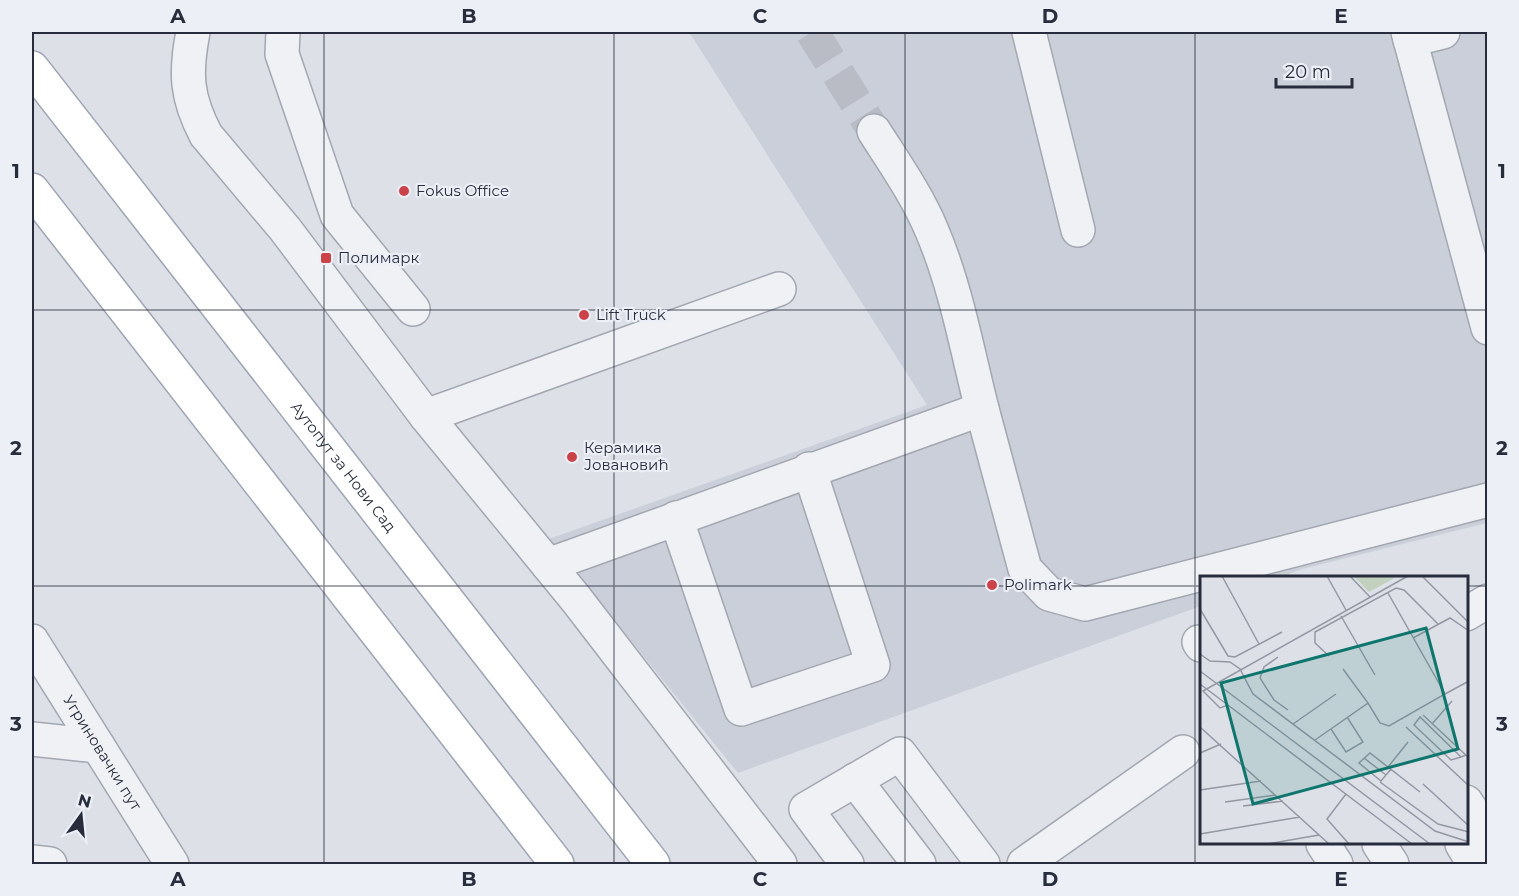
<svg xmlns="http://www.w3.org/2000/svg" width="1519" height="896" font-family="Montserrat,sans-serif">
<rect width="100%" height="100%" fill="#dde0e7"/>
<path fill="#cbcfd9" d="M689,32H1487V523L1302,569L1278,578H1201V606L738,773L564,558L546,540L927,405Z"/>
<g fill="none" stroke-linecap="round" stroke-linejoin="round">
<path stroke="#b9bcc5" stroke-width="33" stroke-dasharray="33 16" stroke-linecap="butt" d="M812,32L874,131"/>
<g stroke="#a3a7b1" stroke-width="36">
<g id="minor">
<path d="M193,32C185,73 186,97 206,135L285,229L426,416L576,599L780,864"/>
<path d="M283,32L282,54L337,215L413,309"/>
<path d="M1029,32L1078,230"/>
<path d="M1408,32L1488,328"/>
<path d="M1410,40L1443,32"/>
<path d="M982,409L1025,569L1049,594L1085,604L1488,500"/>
<path d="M426,416L779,289"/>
<path d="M676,518L741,709L873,665L809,469"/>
<path d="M548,565L982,409C967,350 956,287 932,231C917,195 895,164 874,131"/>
<path d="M1466,614L1488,601"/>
<path id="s1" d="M32,641L172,864"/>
<path d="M1199,642L1201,645"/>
<path d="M32,739L98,746"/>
<path d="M855,780L919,864"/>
<path d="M1466,802L1488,836"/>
<path d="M1323,844L1336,864"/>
<path d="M1379,844L1392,864"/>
<path d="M1462,844L1474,864"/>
<path d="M32,862L50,864"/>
<path d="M847,864L806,809L900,754L983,864"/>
<path d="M1024,864L1183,752"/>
</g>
</g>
<g stroke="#9da3b2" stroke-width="36">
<g id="major">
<path id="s2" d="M32,68L653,864"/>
<path d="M32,190L557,864"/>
</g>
</g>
<use href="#minor" stroke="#f0f1f5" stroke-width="33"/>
<use href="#major" stroke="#fff" stroke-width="33"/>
</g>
<path fill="none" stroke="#272d3d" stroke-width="1.5" stroke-opacity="0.55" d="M324,32V864M614,32V864M905,32V864M1195,32V864M32,310H1488M32,586H1201M1466,586H1488"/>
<g fill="#cb4349" stroke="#eceff5" stroke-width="2">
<circle cx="404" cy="191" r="6"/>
<rect x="320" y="252" width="12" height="12" rx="3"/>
<circle cx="584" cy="315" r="6"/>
<circle cx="572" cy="457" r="6"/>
<circle cx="992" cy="585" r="6"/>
</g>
<g text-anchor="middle" stroke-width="4.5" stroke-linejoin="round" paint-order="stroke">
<g font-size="15" fill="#272d3d" stroke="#eceff5" text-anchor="start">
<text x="416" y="196">Fokus Office</text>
<text x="338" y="263">Полимарк</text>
<text x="596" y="320">Lift Truck</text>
<text x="584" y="453">Керамика<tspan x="584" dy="17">Јовановић</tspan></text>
<text x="1004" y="590">Polimark</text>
</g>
<g font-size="15" fill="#272d3d" stroke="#eceff5">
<text dy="5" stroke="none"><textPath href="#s2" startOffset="506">Аутопут за Нови Сад</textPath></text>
<text dy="5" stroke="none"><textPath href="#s1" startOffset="132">Угриновачки пут</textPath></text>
</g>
</g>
<g transform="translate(1200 576)">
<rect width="268" height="268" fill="#dde0e7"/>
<path d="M154,0H198L169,16Z" fill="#c1d1be"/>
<path fill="none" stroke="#9498a3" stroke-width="1.5" d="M22,0L59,68M127,0L146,34M150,0L170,21M222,0L269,47M0,33L28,80L35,81L82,56M141,40L175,99M213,62L250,42L269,55M0,78L10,85L30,86L40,93L53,118L235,255L269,266M129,80L115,67V56L196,12L204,14L238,48M78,81L64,91L60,102L74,124L88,134M0,95L230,268M0,108L212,268M245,118L269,105M168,127L180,147L189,150L245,118L188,17M28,129L20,132L3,115L208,0M223,139L269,182M93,148L136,118M232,148L252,125M0,151L129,268M206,151L269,210M131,153L146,176L163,166L147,141M115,164L168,127L143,93M0,177L21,168M261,181L220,141L214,149L251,184L261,181L266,179M164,182L186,199M188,191L208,166M191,193L181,205L159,187L170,177L220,216M180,206L238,248L269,256M223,208L269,250M0,214L61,205M146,218L127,243L149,268M25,226L76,219M43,230L83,225M0,258L100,241M67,268L119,259"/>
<path fill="#0f766e" fill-opacity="0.15" stroke="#0f766e" stroke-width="3" d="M226,52L258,173L53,228L21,107Z"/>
<rect width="268" height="268" fill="none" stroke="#272d3d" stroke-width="3"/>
</g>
<rect width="1519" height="896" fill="none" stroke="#eceff5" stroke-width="66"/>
<g transform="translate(81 815) rotate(15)" stroke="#eceff5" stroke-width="4.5" paint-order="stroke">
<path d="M0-4.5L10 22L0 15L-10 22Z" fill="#272d3d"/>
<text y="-9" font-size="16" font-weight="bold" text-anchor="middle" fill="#272d3d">N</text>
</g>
<path d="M1276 78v9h76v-9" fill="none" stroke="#272d3d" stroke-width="3"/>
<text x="1285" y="78" font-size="18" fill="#272d3d" stroke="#eceff5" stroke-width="4.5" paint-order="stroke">20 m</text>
<rect x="33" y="33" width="1453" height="830" fill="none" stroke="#272d3d" stroke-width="2"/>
<g font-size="20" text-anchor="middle" font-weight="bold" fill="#272d3d">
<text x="178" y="23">A</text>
<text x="469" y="23">B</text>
<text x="760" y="23">C</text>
<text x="1050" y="23">D</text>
<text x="1341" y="23">E</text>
<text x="16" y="178">1</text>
<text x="1502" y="178">1</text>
<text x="16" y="455">2</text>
<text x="1502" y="455">2</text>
<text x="16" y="731">3</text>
<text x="1502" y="731">3</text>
<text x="178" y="886">A</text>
<text x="469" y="886">B</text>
<text x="760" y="886">C</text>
<text x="1050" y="886">D</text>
<text x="1341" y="886">E</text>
</g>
</svg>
